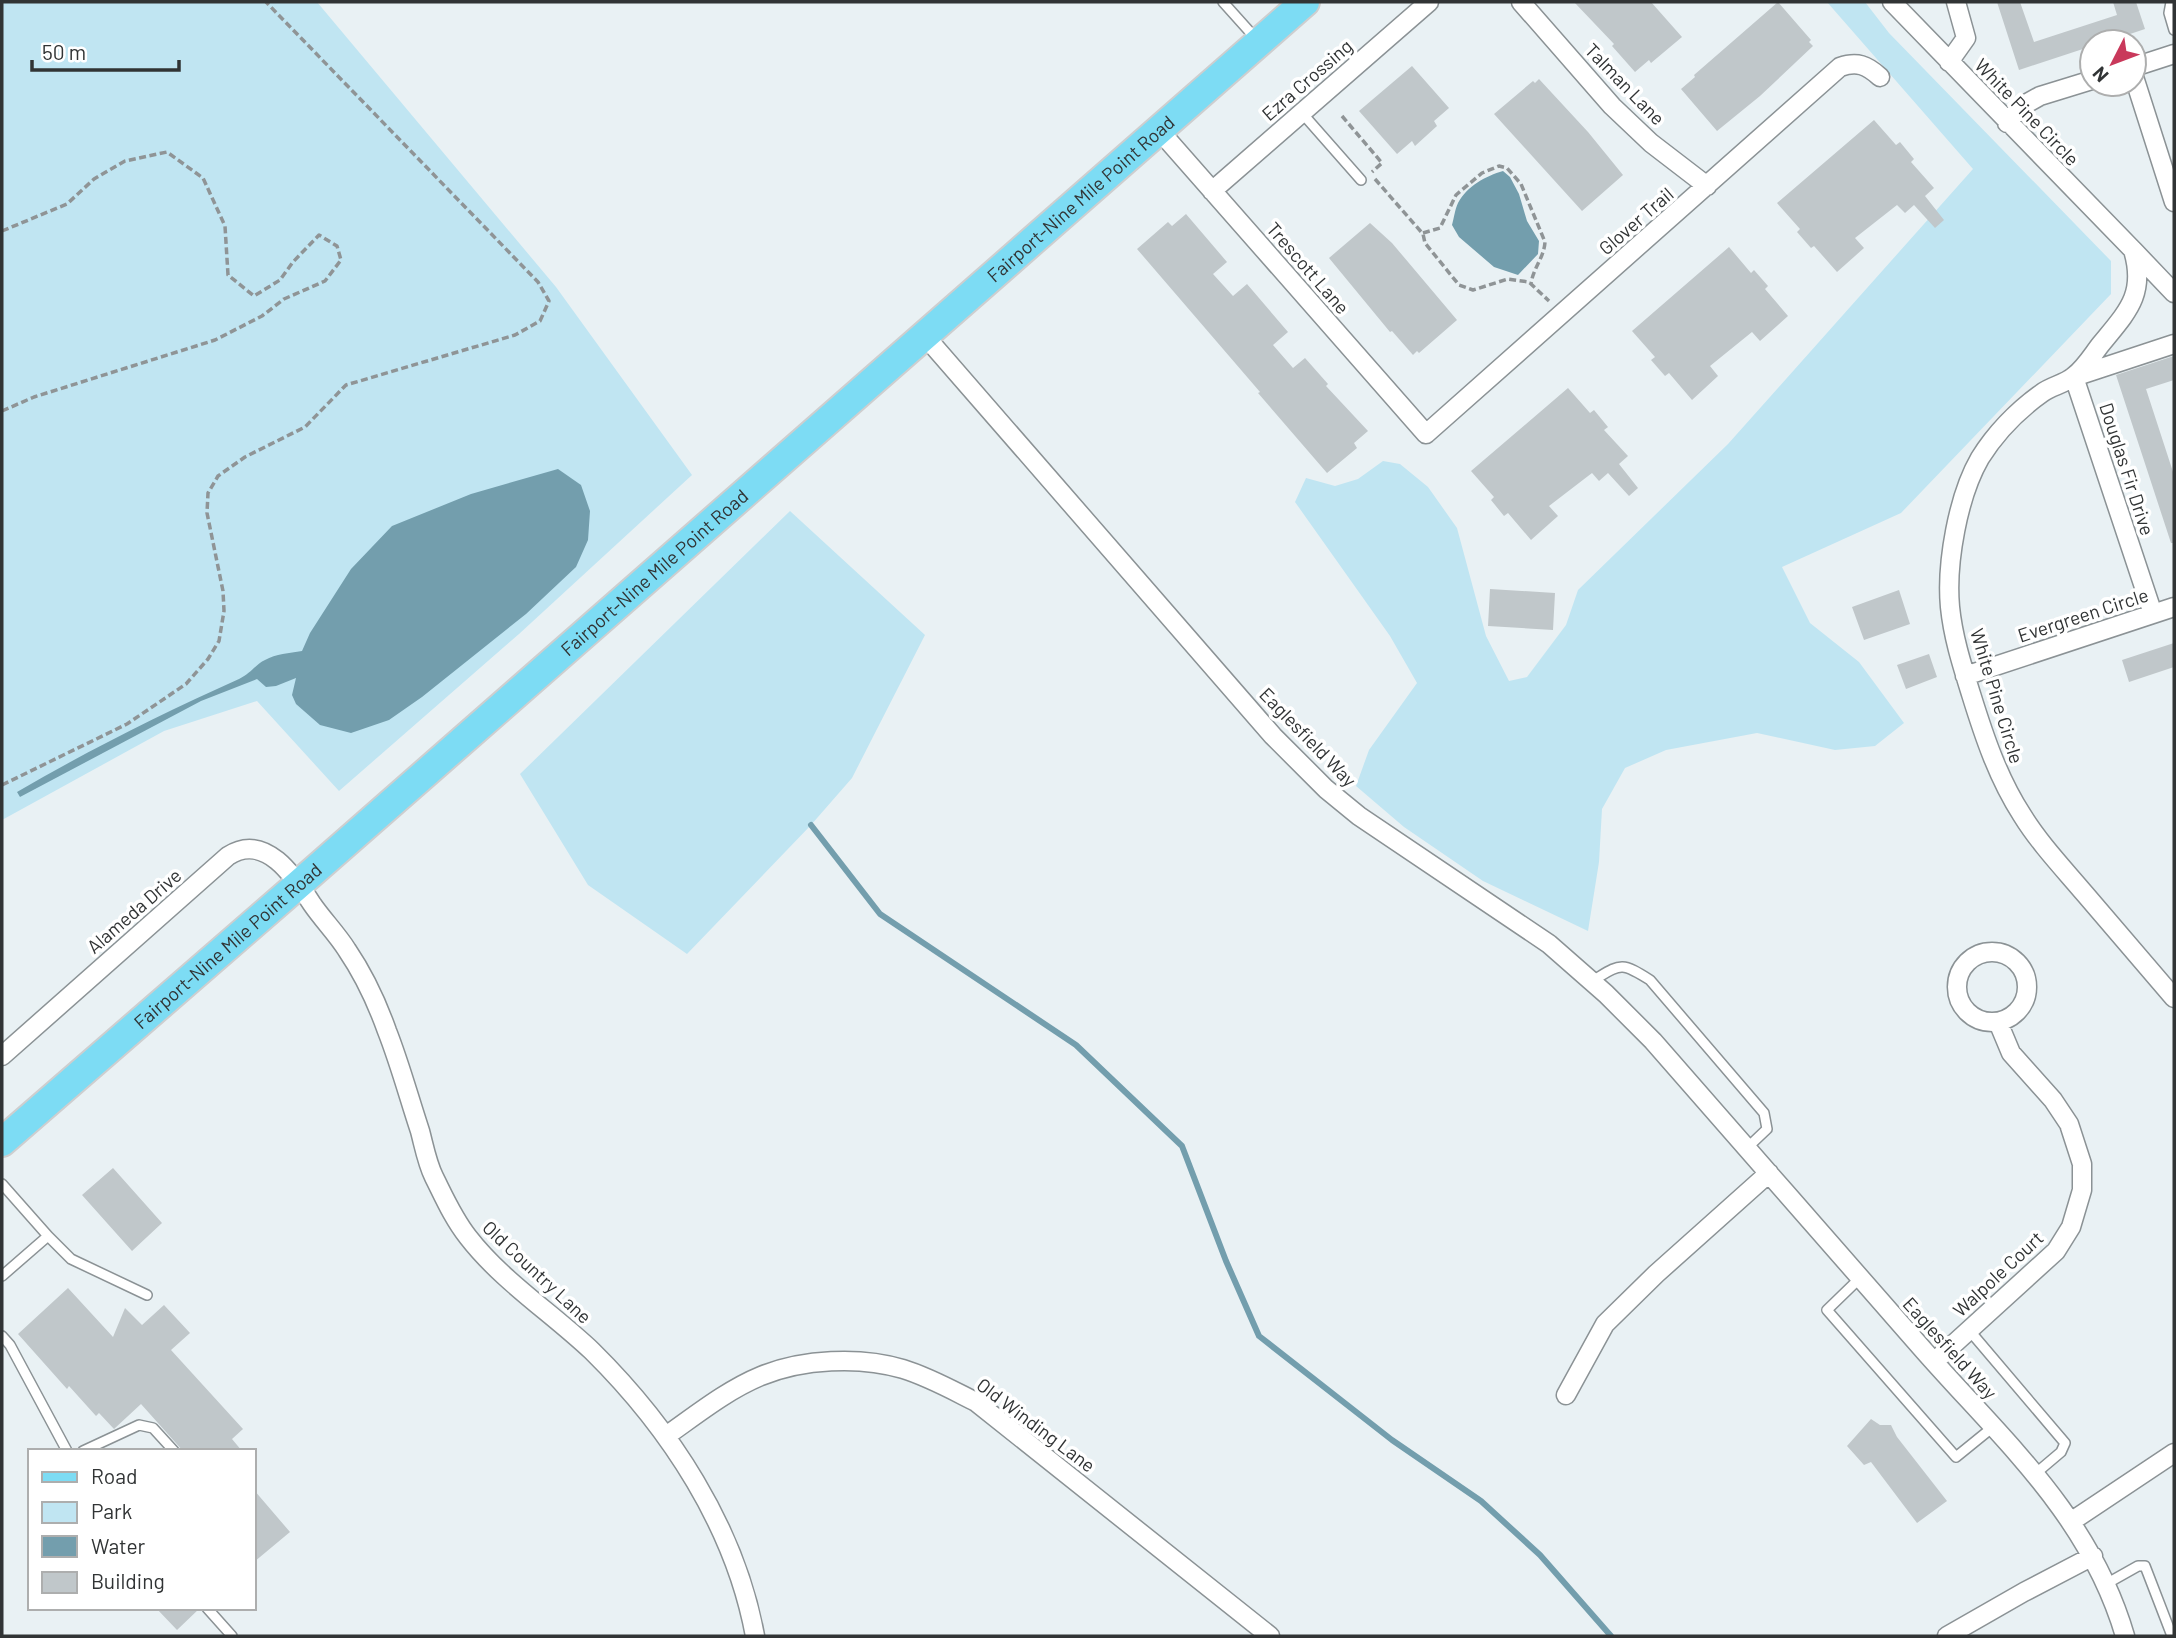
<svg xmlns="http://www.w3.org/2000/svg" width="2176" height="1638" font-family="Barlow,sans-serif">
<rect width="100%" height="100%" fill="#e9f1f4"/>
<path fill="#c0e5f2" d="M2,2H317L556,287L692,475L519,634L339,791L257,701L164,731L2,820Z
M1827,2H1865L1889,33L2111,261V294L1901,513L1782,567L1810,623L1859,662L1904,723L1875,746L1835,750L1757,733L1666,750L1625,768L1602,809L1599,862L1588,931L1483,881L1404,827L1356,786L1369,750L1417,683L1390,636L1295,502L1306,478L1335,486L1358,479L1383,461L1400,464L1428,487L1457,528L1486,636L1509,681L1527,677L1566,625L1578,590L1728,444L1973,169Z
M790,511L925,635L852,778L811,825L687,954L588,885L520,774Z"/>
<path fill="#739ead" d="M1503,171L1510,177L1519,194L1527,221L1539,241L1538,254L1518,275L1494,267L1459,237L1452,225C1454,218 1455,209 1458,203C1467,186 1486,176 1503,171Z
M558,469L581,485L590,511L588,540L576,567L526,614L422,697L389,720L351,733L320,725L296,704L292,695L296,678L276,686L266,687L257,679L201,701L20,797L17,792C89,750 163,713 239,679C251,673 256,664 265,660C276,654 289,653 302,651L310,633L351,569L392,526L471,494Z"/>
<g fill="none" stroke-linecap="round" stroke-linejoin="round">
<path stroke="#739ead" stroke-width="6" d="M811,825L880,914L1076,1045L1182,1146L1226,1261L1259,1336L1392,1440L1481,1501L1540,1555L1611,1636"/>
</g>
<path fill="#c0c7ca" d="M1574,2H1651L1682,37L1651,63L1649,60L1635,72L1612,46L1614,44Z
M1778,2L1811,40L1809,42L1813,46L1760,96L1717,131L1681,89L1695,77L1694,75Z
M1997,2H2020L2034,42L2117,15L2113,2H2136L2145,29L2106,42H2092V46L2019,70Z
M1412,66L1449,108L1434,121L1437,126L1415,146L1412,141L1397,154L1359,111Z
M1539,79L1588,132L1623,175L1582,211L1494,114L1533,81L1535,83Z
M1874,120L1896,145L1900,142L1914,159L1911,162L1934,188L1925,196L1944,220L1935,228L1914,205L1905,213L1897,205L1855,238L1864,248L1837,272L1814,246L1811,248L1797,232L1800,229L1777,203Z
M1186,214L1227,262L1213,274L1233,296L1247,284L1288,332L1273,345L1293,368L1305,358L1328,384L1326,386L1368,431L1354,443L1357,448L1327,473L1258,393L1260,392L1137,249L1168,222L1172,226Z
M1370,223L1392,243L1457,320L1419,353L1417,351L1413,355L1392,331L1390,332L1329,258Z
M1729,247L1751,273L1754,270L1768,286L1765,289L1788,316L1760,341L1752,332L1710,366L1718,376L1692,400L1669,373L1665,376L1651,360L1655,357L1632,331Z
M2174,356V380L2146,389L2174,475V543H2171L2116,375Z
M1568,388L1590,413L1594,410L1608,427L1604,430L1628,456L1619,464L1638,488L1629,496L1608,473L1599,481L1592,473L1549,506L1558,516L1531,540L1508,513L1504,516L1491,500L1494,497L1471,471Z
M1490,589L1555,593L1553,630L1488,626Z
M1899,590L1910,624L1864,640L1852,607Z
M2174,643V667L2129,682L2122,660Z
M1929,654L1937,677L1906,689L1897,665Z
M113,1168L162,1223L132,1251L82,1195Z
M68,1288L113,1337L125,1308L142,1325L164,1305L190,1333L171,1350L243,1429L232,1439L242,1451H183L141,1404L114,1429L99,1413L96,1416L69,1386L67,1389L18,1334Z
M1871,1419L1880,1425H1891L1897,1437L1947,1501L1917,1523L1871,1462L1864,1465L1847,1446Z
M254,1490L290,1532L254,1562Z
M156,1608H200L177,1630Z"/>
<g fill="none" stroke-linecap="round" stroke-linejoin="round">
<g stroke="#8b9295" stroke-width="12">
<path id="lane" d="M1223,2L1258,41
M2171,2L2169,13L2174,30
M1302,113L1361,180
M1592,981C1621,964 1620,961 1650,980L1764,1113L1767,1129L1747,1148
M2,1184L48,1236L2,1276
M48,1236L71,1259L147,1295
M1860,1278L1827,1310L1956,1457L1993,1427
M1969,1330L2065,1443L2061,1452L2035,1474
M2,1336L10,1345L67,1451
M83,1451L139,1425L153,1428L174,1451
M2106,1584L2138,1566H2145L2172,1636
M207,1608L232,1636"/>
</g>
<g stroke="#8b9295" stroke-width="21">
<path id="street" d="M1521,2L1612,106L1651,143L1707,186
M1892,2L2133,250C2146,294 2128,311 2101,344C2093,354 2085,368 2074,376C2065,384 2051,386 2042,393C2018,410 1995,434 1980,458C1958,496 1946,563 1950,607C1953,637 1962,665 1971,694C1984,736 1998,778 2022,815C2040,844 2063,868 2085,894C2114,928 2144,963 2174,998
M1949,62L1966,38L1956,2
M2134,67L2174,54
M2134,77L2174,202
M2007,123L2022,106L2040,96L2092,80
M1158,129L1426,434L1840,67C1857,61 1867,65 1880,77
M1212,191L1429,2
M2133,250L2174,293
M925,336L1273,736L1326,789L1359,816L1549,944L1606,994L1653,1041C1742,1142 1830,1244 1919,1345C2000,1438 2089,1513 2125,1636
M2153,614L2074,377L2174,344
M1965,676L2174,607
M1957 987a35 35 0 1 1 70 0a35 35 0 1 1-70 0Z
M2,1056L228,856C265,832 294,876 312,904C323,920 337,934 347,950C364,975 377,1003 387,1031C400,1064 409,1098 420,1131C424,1146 427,1163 434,1177C444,1197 453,1218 468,1237C502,1281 552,1313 592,1351C670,1428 735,1527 755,1636
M1934,1362L2056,1251L2071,1227L2082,1190V1164L2069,1124L2053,1100L2011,1053L1998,1022
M1566,1395L1605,1324L1656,1274L1769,1173
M666,1436C696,1415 727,1390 761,1376C802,1359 860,1356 903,1369C929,1377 952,1390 976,1402L1270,1636
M2072,1521L2174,1453
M1947,1636L2024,1592L2093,1556"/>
</g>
<g stroke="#cececf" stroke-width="32">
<g id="primary">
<path id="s1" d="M2,1142L299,884L1305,2"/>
</g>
</g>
<path stroke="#8f9496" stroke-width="3.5" stroke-dasharray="7 3.5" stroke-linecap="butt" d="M1342,116L1382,163L1372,172
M1375,179L1423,234L1425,243L1459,285L1473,290L1508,279L1529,282L1549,301
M2,231L67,204L94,179L125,161L167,152L203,178L225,226L228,275L254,296L280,280L293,262L319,235L337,246L341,260L325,281L284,299L262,316L215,340L34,397L2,411
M1423,233L1440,228L1456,195L1482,173L1499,166L1507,168L1521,184L1545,242C1544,258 1533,268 1531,284
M2,785L127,724L186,684L208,659L219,641L224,611L223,591L207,513L208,493L218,476L245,457L305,427L346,385L515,335L540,321L549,301L538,282L266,2"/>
<use href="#lane" stroke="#fff" stroke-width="9"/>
<use href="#street" stroke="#fff" stroke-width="18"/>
<use href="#primary" stroke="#7ddcf4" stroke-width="28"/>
</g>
<g text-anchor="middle" stroke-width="7" stroke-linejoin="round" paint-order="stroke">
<g font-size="19" fill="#313435" stroke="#fff">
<text transform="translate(1307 80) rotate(-41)" y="7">Ezra Crossing</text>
<text transform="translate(1625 84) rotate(46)" y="7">Talman Lane</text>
<text transform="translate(2027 112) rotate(46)" y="7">White Pine Circle</text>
<text dy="7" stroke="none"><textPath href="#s1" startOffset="1433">Fairport-Nine Mile Point Road</textPath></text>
<text transform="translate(1636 221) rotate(-41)" y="7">Glover Trail</text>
<text transform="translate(1308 268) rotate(49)" y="7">Trescott Lane</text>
<text transform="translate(2127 469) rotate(72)" y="7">Douglas Fir Drive</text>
<text dy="7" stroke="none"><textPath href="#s1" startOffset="866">Fairport-Nine Mile Point Road</textPath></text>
<text transform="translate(2083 615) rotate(-18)" y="7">Evergreen Circle</text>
<text transform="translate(1997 696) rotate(73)" y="7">White Pine Circle</text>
<text transform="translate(1308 737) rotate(46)" y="7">Eaglesfield Way</text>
<text transform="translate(134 911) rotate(-41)" y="7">Alameda Drive</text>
<text dy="7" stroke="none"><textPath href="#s1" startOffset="299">Fairport-Nine Mile Point Road</textPath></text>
<text transform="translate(537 1272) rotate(43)" y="7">Old Country Lane</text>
<text transform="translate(1998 1274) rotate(-43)" y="7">Walpole Court</text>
<text transform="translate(1950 1348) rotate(48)" y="7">Eaglesfield Way</text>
<text transform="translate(1036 1425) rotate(37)" y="7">Old Winding Lane</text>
</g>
</g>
<rect width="2176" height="1638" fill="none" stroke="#313435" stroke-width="7"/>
<rect x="28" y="1449" width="228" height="161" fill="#ffffff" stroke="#adaeae" stroke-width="2"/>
<rect x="42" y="1472" width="35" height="10" fill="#7ddcf4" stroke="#adaeae" stroke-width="2"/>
<text x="91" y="1484" font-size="21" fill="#313435">Road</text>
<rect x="42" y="1502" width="35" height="21" fill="#c0e5f2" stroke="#adaeae" stroke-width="2"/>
<text x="91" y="1519" font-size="21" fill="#313435">Park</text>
<rect x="42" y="1536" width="35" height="21" fill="#739ead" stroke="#adaeae" stroke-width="2"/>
<text x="91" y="1554" font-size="21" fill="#313435">Water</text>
<rect x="42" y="1572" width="35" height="21" fill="#c0c7ca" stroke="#adaeae" stroke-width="2"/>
<text x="91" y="1589" font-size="21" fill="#313435">Building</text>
<g transform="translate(2113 63) rotate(228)"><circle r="33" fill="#ffffff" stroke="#adaeae" stroke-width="2"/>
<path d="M0-5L12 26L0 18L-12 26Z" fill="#c9395b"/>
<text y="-10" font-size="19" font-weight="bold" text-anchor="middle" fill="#313435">N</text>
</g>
<path d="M32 60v10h147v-10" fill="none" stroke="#313435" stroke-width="3.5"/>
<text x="42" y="60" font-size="21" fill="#313435" stroke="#ffffff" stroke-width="5" paint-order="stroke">50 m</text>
</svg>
